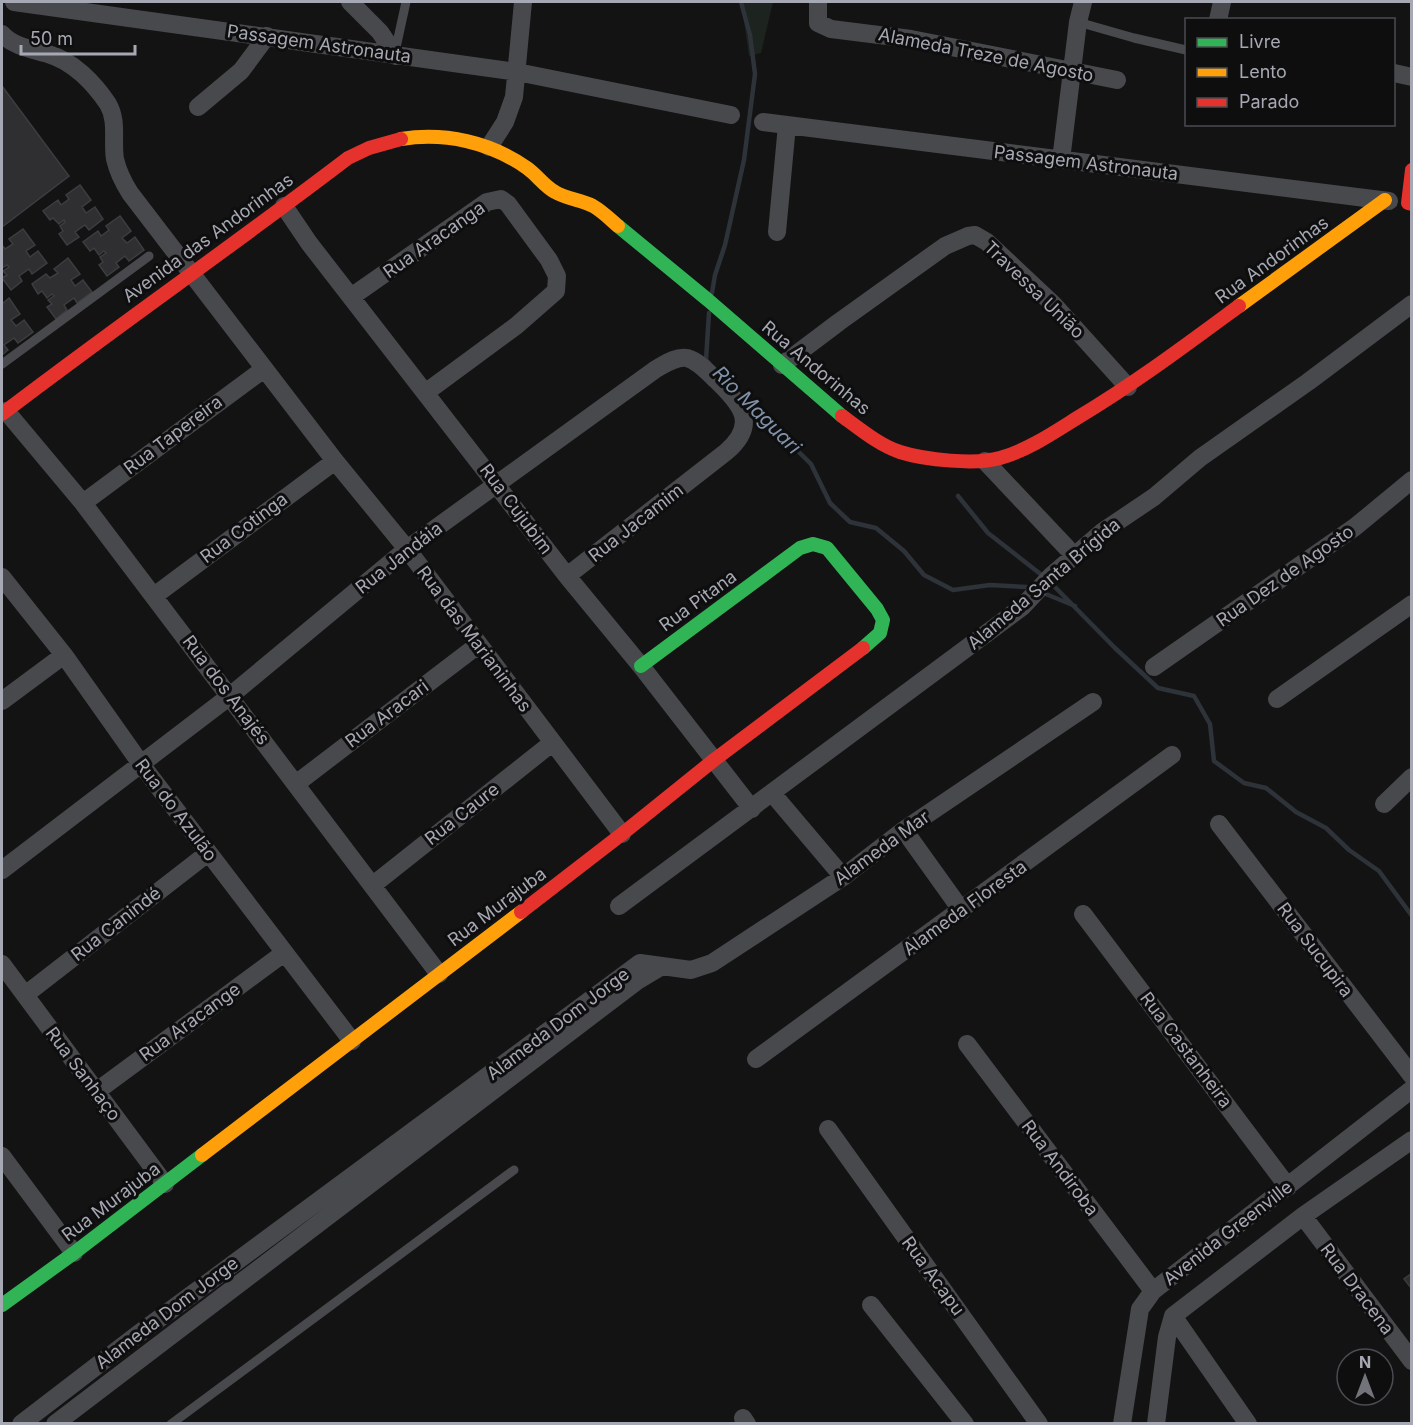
<svg xmlns="http://www.w3.org/2000/svg" width="1413" height="1425" font-family="Inter,sans-serif">
<rect width="100%" height="100%" fill="#131314"/>
<path fill="#1d231f" d="M740,2H773L761,53L749,56L742,7Z"/>
<g fill="none" stroke-linecap="round" stroke-linejoin="round">
<path stroke="#2d3339" stroke-width="4.5" d="M712,293L715,275L725,245L744,160L755,74L750,35L741,2
M709,363L706,360L709,313
M742,396L811,464L830,503L850,522L876,528L904,551L924,575L953,590L990,585L1027,587L1033,589
M958,496L988,533L1043,576
M1050,582L1115,648L1158,688L1194,696L1210,724L1214,761L1244,783L1266,788L1296,812L1326,828L1349,850L1379,871L1412,916
M1041,592L1075,606"/>
</g>
<path fill="#2f2f31" stroke="#3c3d40" stroke-width="1.5" d="M2,86L69,176L2,227Z
M80,185L91,200L82,207L86,213L95,207L103,219L89,230L85,225L75,232L79,237L67,245L59,234L63,231L60,226L65,222L64,220L59,224L53,218L50,220L43,211L58,200L61,205L69,199L66,195Z
M120,216L131,231L122,238L127,243L135,237L144,250L129,261L125,256L116,263L119,267L107,276L99,265L103,262L100,257L106,253L104,251L99,255L94,248L90,251L83,242L98,231L101,236L109,230L106,226Z
M23,229L35,245L26,251L30,257L38,251L47,263L32,274L29,269L19,276L22,281L11,290L2,278L7,275L3,271L9,267L7,265L2,268V245L5,249L13,244L9,239Z
M68,258L80,274L71,280L75,286L83,280L92,292L77,303L74,298L64,305L67,310L56,319L47,307L52,304L48,300L54,296L52,294L47,298L42,291L38,294L32,284L46,274L50,278L58,273L54,269Z
M9,298L20,314L11,320L16,326L24,320L33,332L18,343L14,338L4,345L8,350L2,355V304Z
M1412,1273V1289L1404,1279Z"/>
<g fill="none" stroke-linecap="round" stroke-linejoin="round">
<path stroke="#48494c" stroke-width="9" d="M1078,22L1134,38L1186,50
M395,52L406,2
M2,364L149,256
M171,1424L514,1170"/>
<path stroke="#48494c" stroke-width="18" d="M14,2L517,72L731,115
M350,2L380,32L396,56
M818,2V23L831,29L911,39L1117,80
M1218,20L1222,2
M2,34C14,47 32,49 48,54C73,61 94,83 108,104C118,121 112,141 115,159C118,172 123,182 130,193L335,461L407,549L622,834
M1394,73L1412,77
M198,107L241,71L267,36
M763,122L1389,201
M489,147L505,122L514,97L523,2
M1061,160L1078,22L1083,2
M284,206L309,243L567,576L641,666L752,809
M777,232L787,125
M351,297L487,202L501,199L508,204L549,260L557,276L556,291L516,326L425,393
M782,365L839,322L945,246L968,236L975,235L987,242L1053,304L1128,387
M6,411L83,503L439,974
M985,461L1067,548
M83,503L264,369
M2,577L64,655L141,764L352,1041
M154,596L335,461
M1154,667L1355,527L1412,480
M1277,699L1412,604
M2,701L64,655
M297,783L478,645
M772,793L843,877
M1384,804L1412,777
M1219,824L1412,1076
M904,830L962,911
M2,870L230,696L407,549L656,369C665,364 676,356 687,358C698,361 708,372 716,380C741,404 759,424 726,452L567,576
M373,885L552,743
M619,906L1022,607L1052,575L1102,532L1154,497L1200,458L1308,382L1412,304
M1083,914L1288,1187
M2,964L165,1184
M25,995L208,853
M967,1044L1153,1291
M756,1059L1172,755
M97,1091L284,953
M828,1129L1039,1424
M2,1156L74,1253
M1303,1216L1412,1361
M871,1305L965,1424
M1173,1316L1248,1424
M743,1418L747,1424
M21,1424L137,1335L640,963L691,970L712,963L843,877L904,830L1093,702
M55,1424L637,981L662,966
M1122,1424L1140,1309L1153,1291L1412,1089
M1156,1424L1167,1337L1173,1316L1303,1216L1412,1140"/>
<path stroke="#30b455" stroke-width="14" d="M618,226L708,300L842,416
M641,666L800,548L813,544L827,548L877,609L883,620L880,633L863,648
M2,1305L74,1253L202,1155"/>
<path stroke="#ff9f0a" stroke-width="14" d="M401,139C445,132 490,142 527,168C537,175 544,186 555,192C567,199 581,200 593,206C602,211 611,220 618,226
M1239,306L1385,200
M202,1155L521,912"/>
<path stroke="#e5322d" stroke-width="14" d="M1412,170L1408,203L1412,204
M2,414C116,327 234,245 348,158L369,148L401,139
M842,416C860,429 879,445 900,452C925,460 976,465 1000,458C1028,450 1053,433 1077,418C1134,384 1186,345 1239,306
M521,912L622,834L714,760L863,648"/>
</g>
<g text-anchor="middle" stroke-width="6" stroke-linejoin="round" paint-order="stroke">
<g font-size="18" fill="#a6a9b3" stroke="#0e0e0f">
<text transform="translate(319 44) rotate(8)" y="6">Passagem Astronauta</text>
<text transform="translate(986 55) rotate(11)" y="6">Alameda Treze de Agosto</text>
<text transform="translate(1086 163) rotate(7)" y="6">Passagem Astronauta</text>
<text transform="translate(208 238) rotate(-36)" y="6">Avenida das Andorinhas</text>
<text transform="translate(434 240) rotate(-35)" y="6">Rua Aracanga</text>
<text transform="translate(1272 260) rotate(-36)" y="6">Rua Andorinhas</text>
<text transform="translate(1034 290) rotate(44)" y="6">Travessa União</text>
<text transform="translate(816 368) rotate(40)" y="6">Rua Andorinhas</text>
<text transform="translate(173 435) rotate(-37)" y="6">Rua Tapereira</text>
<text transform="translate(516 509) rotate(53)" y="6">Rua Cujubim</text>
<text transform="translate(636 523) rotate(-38)" y="6">Rua Jacamim</text>
<text transform="translate(244 528) rotate(-37)" y="6">Rua Cotinga</text>
<text transform="translate(399 558) rotate(-38)" y="6">Rua Jandáia</text>
<text transform="translate(1285 576) rotate(-35)" y="6">Rua Dez de Agosto</text>
<text transform="translate(1044 584) rotate(-40)" y="6">Alameda Santa Brígida</text>
<text transform="translate(698 601) rotate(-36)" y="6">Rua Pitana</text>
<text transform="translate(474 639) rotate(53)" y="6">Rua das Marianinhas</text>
<text transform="translate(226 690) rotate(53)" y="6">Rua dos Anajés</text>
<text transform="translate(387 714) rotate(-37)" y="6">Rua Aracari</text>
<text transform="translate(176 810) rotate(53)" y="6">Rua do Azulão</text>
<text transform="translate(462 814) rotate(-38)" y="6">Rua Caure</text>
<text transform="translate(882 848) rotate(-36)" y="6">Alameda Mar</text>
<text transform="translate(497 907) rotate(-37)" y="6">Rua Murajuba</text>
<text transform="translate(965 908) rotate(-36)" y="6">Alameda Floresta</text>
<text transform="translate(116 924) rotate(-38)" y="6">Rua Canindé</text>
<text transform="translate(1315 950) rotate(53)" y="6">Rua Sucupira</text>
<text transform="translate(190 1022) rotate(-36)" y="6">Rua Aracange</text>
<text transform="translate(558 1024) rotate(-37)" y="6">Alameda Dom Jorge</text>
<text transform="translate(1186 1050) rotate(53)" y="6">Rua Castanheira</text>
<text transform="translate(83 1074) rotate(53)" y="6">Rua Sanhaço</text>
<text transform="translate(1060 1168) rotate(53)" y="6">Rua Andiroba</text>
<text transform="translate(111 1202) rotate(-37)" y="6">Rua Murajuba</text>
<text transform="translate(1228 1233) rotate(-38)" y="6">Avenida Greenville</text>
<text transform="translate(933 1276) rotate(54)" y="6">Rua Acapu</text>
<text transform="translate(1357 1289) rotate(53)" y="6">Rua Dracena</text>
<text transform="translate(167 1313) rotate(-37)" y="6">Alameda Dom Jorge</text>
</g>
<g font-size="20" font-style="italic" fill="#8092aa" stroke="#0e0e0f">
<text transform="translate(757 410) rotate(45)" y="7">Rio Maguari</text>
</g>
</g>
<rect width="1413" height="1425" fill="none" stroke="#a6a9b3" stroke-width="6"/>
<rect x="1185" y="18" width="210" height="108" fill="#0e0e0f" stroke="#4b4c51" stroke-width="1.5"/>
<rect x="1197" y="38" width="30" height="9" fill="#30b455" stroke="#4b4c51" stroke-width="1.5"/>
<text x="1239" y="48" font-size="18" fill="#a6a9b3">Livre</text>
<rect x="1197" y="68" width="30" height="9" fill="#ff9f0a" stroke="#4b4c51" stroke-width="1.5"/>
<text x="1239" y="78" font-size="18" fill="#a6a9b3">Lento</text>
<rect x="1197" y="98" width="30" height="9" fill="#e5322d" stroke="#4b4c51" stroke-width="1.5"/>
<text x="1239" y="108" font-size="18" fill="#a6a9b3">Parado</text>
<g transform="translate(1365 1377)"><circle r="28" fill="#0e0e0f" stroke="#4b4c51" stroke-width="1.5"/>
<path d="M0-4.5L10 22L0 15L-10 22Z" fill="#73747b"/>
<text y="-9" font-size="16" font-weight="bold" text-anchor="middle" fill="#a6a9b3">N</text>
</g>
<path d="M21 45v9h114v-9" fill="none" stroke="#a6a9b3" stroke-width="3"/>
<text x="30" y="45" font-size="18" fill="#a6a9b3" stroke="#0e0e0f" stroke-width="4.5" paint-order="stroke">50 m</text>
</svg>
